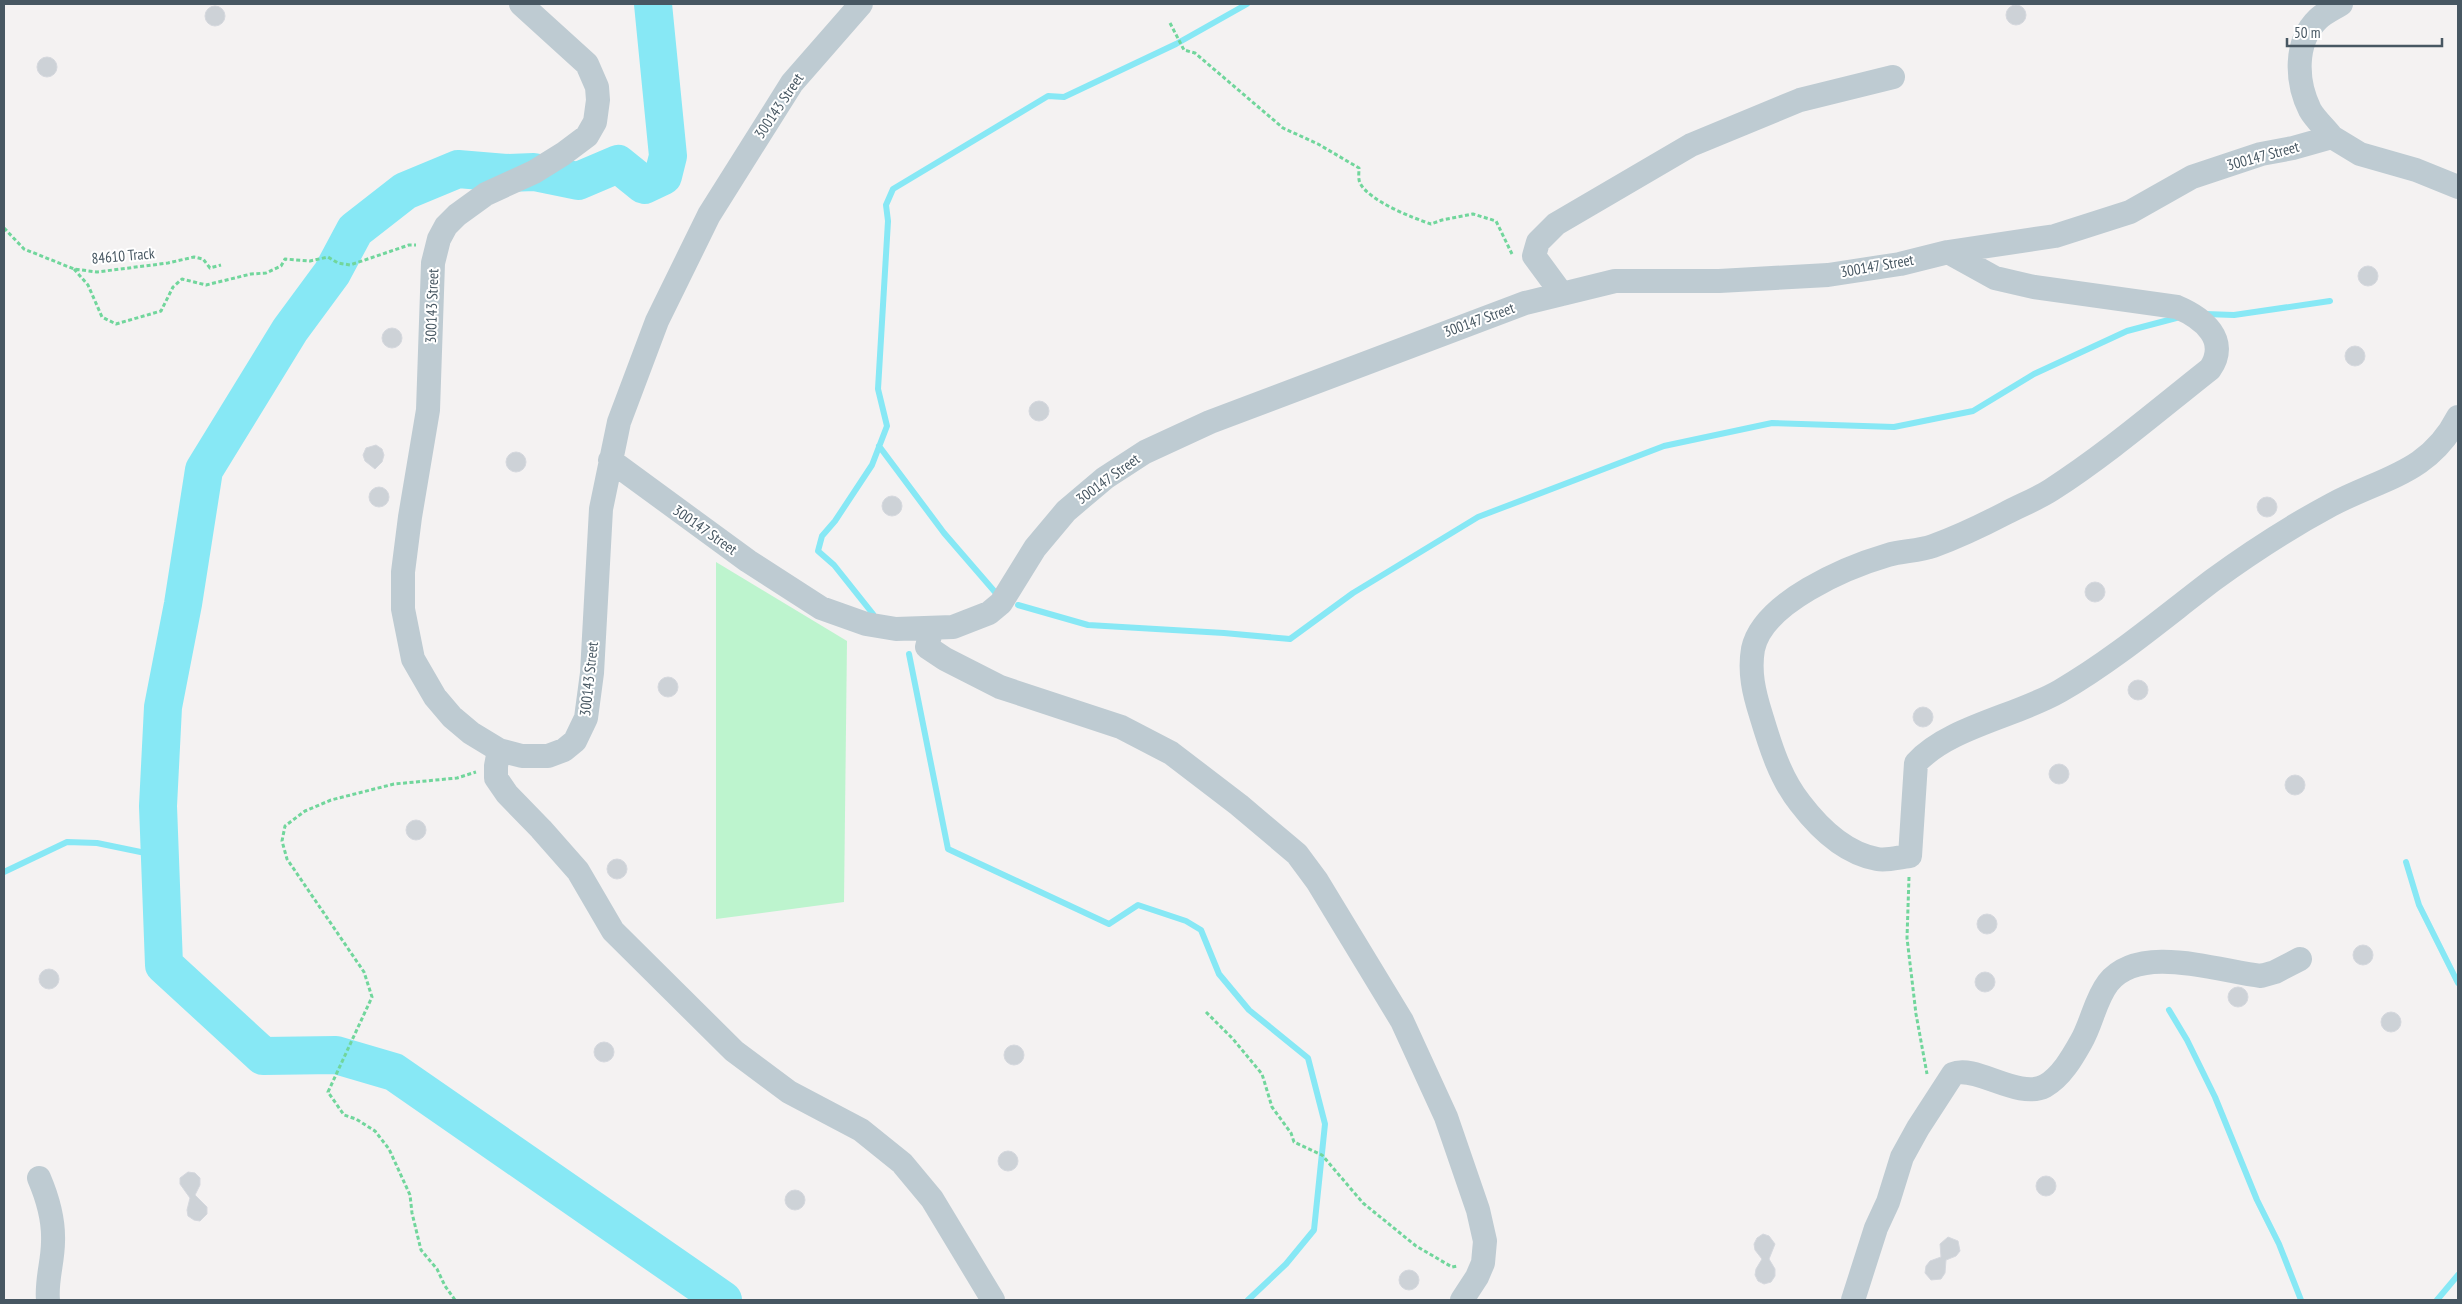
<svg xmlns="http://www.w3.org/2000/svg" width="2462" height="1304" font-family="'PT Sans Narrow',sans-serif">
<rect width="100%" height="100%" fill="#f4f2f2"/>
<path fill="#bdf4ce" d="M716,562L847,641L844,902L716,919Z"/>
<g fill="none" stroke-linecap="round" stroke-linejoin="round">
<path stroke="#87e8f5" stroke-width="6" d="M2205,314L2234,315L2330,301
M879,446L944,533L995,592
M1018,605L1088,625L1224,633L1290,639L1353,593L1478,517L1664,446L1772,423L1894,427L1973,411L2034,374L2127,331L2180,317
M873,614L834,565L818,551L822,536L835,521L872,465L887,426L878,389L888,221L886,205L893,189L1048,96L1064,97L1176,44L1247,4
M909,654L948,849L1109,924L1138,905L1186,921L1201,930L1219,974L1249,1010L1308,1058L1325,1124L1314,1230L1286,1264L1248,1300
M2406,862L2419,905L2458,983
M4,872L67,842L97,843L160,856
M2169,1010L2187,1040L2215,1097L2257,1200L2279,1244L2301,1300
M2437,1300L2458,1275"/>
<path stroke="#87e8f5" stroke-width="38" d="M653,4L668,156L663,176L644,185L618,164L578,181L534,172L506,173L458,169L405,191L355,230L332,273L290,330L204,470L183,604L163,707L158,806L164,965L263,1056L336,1055L394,1072L723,1300"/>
</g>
<path fill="#cdd2d7" stroke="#d5d8de" d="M2006 15a10 10 0 1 1 20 0a10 10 0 1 1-20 0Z
M205 16a10 10 0 1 1 20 0a10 10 0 1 1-20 0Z
M37 67a10 10 0 1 1 20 0a10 10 0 1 1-20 0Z
M2358 276a10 10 0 1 1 20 0a10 10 0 1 1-20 0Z
M382 338a10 10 0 1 1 20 0a10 10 0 1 1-20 0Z
M2345 356a10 10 0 1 1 20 0a10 10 0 1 1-20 0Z
M1029 411a10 10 0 1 1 20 0a10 10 0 1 1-20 0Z
M376,445L382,449L384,455L382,462L375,469L365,461L363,455L366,448Z
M506 462a10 10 0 1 1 20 0a10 10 0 1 1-20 0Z
M369 497a10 10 0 1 1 20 0a10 10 0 1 1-20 0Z
M882 506a10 10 0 1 1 20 0a10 10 0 1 1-20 0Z
M2257 507a10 10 0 1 1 20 0a10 10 0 1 1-20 0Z
M2085 592a10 10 0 1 1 20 0a10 10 0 1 1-20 0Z
M658 687a10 10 0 1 1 20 0a10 10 0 1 1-20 0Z
M2128 690a10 10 0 1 1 20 0a10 10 0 1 1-20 0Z
M1913 717a10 10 0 1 1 20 0a10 10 0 1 1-20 0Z
M2049 774a10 10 0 1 1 20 0a10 10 0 1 1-20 0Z
M2285 785a10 10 0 1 1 20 0a10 10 0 1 1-20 0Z
M406 830a10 10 0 1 1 20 0a10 10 0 1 1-20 0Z
M607 869a10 10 0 1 1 20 0a10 10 0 1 1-20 0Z
M1977 924a10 10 0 1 1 20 0a10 10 0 1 1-20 0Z
M2353 955a10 10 0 1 1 20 0a10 10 0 1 1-20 0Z
M39 979a10 10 0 1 1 20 0a10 10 0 1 1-20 0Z
M1975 982a10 10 0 1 1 20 0a10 10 0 1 1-20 0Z
M2228 997a10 10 0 1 1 20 0a10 10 0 1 1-20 0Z
M2381 1022a10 10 0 1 1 20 0a10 10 0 1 1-20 0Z
M594 1052a10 10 0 1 1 20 0a10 10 0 1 1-20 0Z
M1004 1055a10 10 0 1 1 20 0a10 10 0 1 1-20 0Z
M998 1161a10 10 0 1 1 20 0a10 10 0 1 1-20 0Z
M188,1172L195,1173L200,1178V1185L195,1195L207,1207V1214L200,1221L194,1220L188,1216L187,1210L190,1198L180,1184V1178Z
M2036 1186a10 10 0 1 1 20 0a10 10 0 1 1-20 0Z
M785 1200a10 10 0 1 1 20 0a10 10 0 1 1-20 0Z
M1763,1234L1769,1236L1775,1244L1769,1259L1775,1269V1276L1771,1282L1764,1284L1758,1281L1755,1275L1756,1269L1762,1259L1755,1250L1754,1244L1757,1238Z
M1948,1237L1958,1241L1960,1251L1956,1256L1946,1260L1945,1273L1941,1279L1931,1280L1925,1273L1926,1266L1930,1261L1941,1257L1940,1244Z
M1399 1280a10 10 0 1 1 20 0a10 10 0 1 1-20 0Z"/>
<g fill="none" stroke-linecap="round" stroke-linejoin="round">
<path stroke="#71d69c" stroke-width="3" stroke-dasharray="4 2.5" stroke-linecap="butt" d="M1170,23L1184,50L1195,53L1283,128L1318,144L1359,168C1359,172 1358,179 1360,183C1369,201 1413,218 1431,224L1442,220L1473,214L1496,221L1512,254
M4,228L24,249L74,269L97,272L168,263L194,257L203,259L210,268L221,265
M74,269L88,285L102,317L116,324L161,311L173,287L182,279L206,285L251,274L266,273L281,266L285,259L310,261L328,257L338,263L350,265L409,245H416
M1909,877L1907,938L1916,1014L1927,1074
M1206,1012L1233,1039L1262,1074L1272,1107L1291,1133L1294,1142L1322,1155L1363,1203L1416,1246L1452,1267L1457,1266
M455,1300L445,1286L437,1269L421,1250L412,1213L410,1195L389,1149L375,1131L356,1119L344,1115L328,1092L372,997L364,972L287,859L282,841L285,826L305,811L331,800L394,784L457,778L476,772"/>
<path stroke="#becbd2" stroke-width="24" d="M521,4L587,64L597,87L598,100L595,122L587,136L563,154L534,172L486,194L457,215L446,226L439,239L433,263L428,410L410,517L403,572V609L413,659L435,697L452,717L471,733L499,750L522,756H548L564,750L575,741L586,718L592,673L601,509L619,422L657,321L709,215L792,83L861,4
M2332,137C2325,128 2315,119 2310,110C2296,82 2294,42 2318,19C2324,13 2333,9 2341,4
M1948,252L1995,278L2034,287L2177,307C2203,318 2230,340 2210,369C2158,410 2107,454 2051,490C2037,499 2021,505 2006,513C1983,525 1958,537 1933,546C1919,551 1902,551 1888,555C1847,567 1763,602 1753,649C1749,672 1754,693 1761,715C1770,745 1780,778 1800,803C1819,828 1844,853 1877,859C1888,861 1899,857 1910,856L1916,763C1949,727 2017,716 2060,691C2115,659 2163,618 2213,580C2250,553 2290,527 2331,505C2381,478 2429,474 2458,417
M1562,294L1534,256L1538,242L1556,224L1691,145L1800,100L1893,77
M610,460L748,561L821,608L866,624L896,629L953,627L989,613L1001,603L1035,548L1066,511L1105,478L1145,452L1210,422L1525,303L1615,281H1719L1828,275L1900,264L1948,252L2055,236L2130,212L2192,177L2261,154L2293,148L2332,137L2360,154L2416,170L2458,187
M932,628L927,647L945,659L1000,687L1121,727L1171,753L1239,805L1297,854L1317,881L1402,1021L1446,1117L1478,1210L1485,1241L1483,1263L1477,1277L1462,1300
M499,750L496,766V778L507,794L541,829L578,871L613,931L734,1051L789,1092L861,1130L902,1163L932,1199L993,1300
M39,1178C48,1199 54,1219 53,1242C53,1261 46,1281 48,1300
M1853,1300L1876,1228L1888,1202L1902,1157L1918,1128L1953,1074C1975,1064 2018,1100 2045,1086C2061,1077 2072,1058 2081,1042C2092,1023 2095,1000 2108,983C2139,943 2218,971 2261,976L2275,972L2300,959"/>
</g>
<g text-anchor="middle" stroke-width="4" stroke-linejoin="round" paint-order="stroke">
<g font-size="15" fill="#475762" stroke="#fff">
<text transform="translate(779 106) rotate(-56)" y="5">300143 Street</text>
<text transform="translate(2263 156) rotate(-15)" y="5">300147 Street</text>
<text transform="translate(123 256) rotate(-5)" y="5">84610 Track</text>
<text transform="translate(1877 266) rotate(-10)" y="5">300147 Street</text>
<text transform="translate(432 306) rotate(-88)" y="5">300143 Street</text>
<text transform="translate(1479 320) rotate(-20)" y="5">300147 Street</text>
<text transform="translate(1108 479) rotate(-36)" y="5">300147 Street</text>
<text transform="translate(705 530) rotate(35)" y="5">300147 Street</text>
<text transform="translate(589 679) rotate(-84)" y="5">300143 Street</text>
</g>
</g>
<rect width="2462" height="1304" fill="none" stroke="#475762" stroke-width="10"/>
<path d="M2287 38v8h155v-8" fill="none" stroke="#475762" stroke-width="2.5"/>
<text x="2294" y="38" font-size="15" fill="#475762" stroke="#ffffff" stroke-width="4" paint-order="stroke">50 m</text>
</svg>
